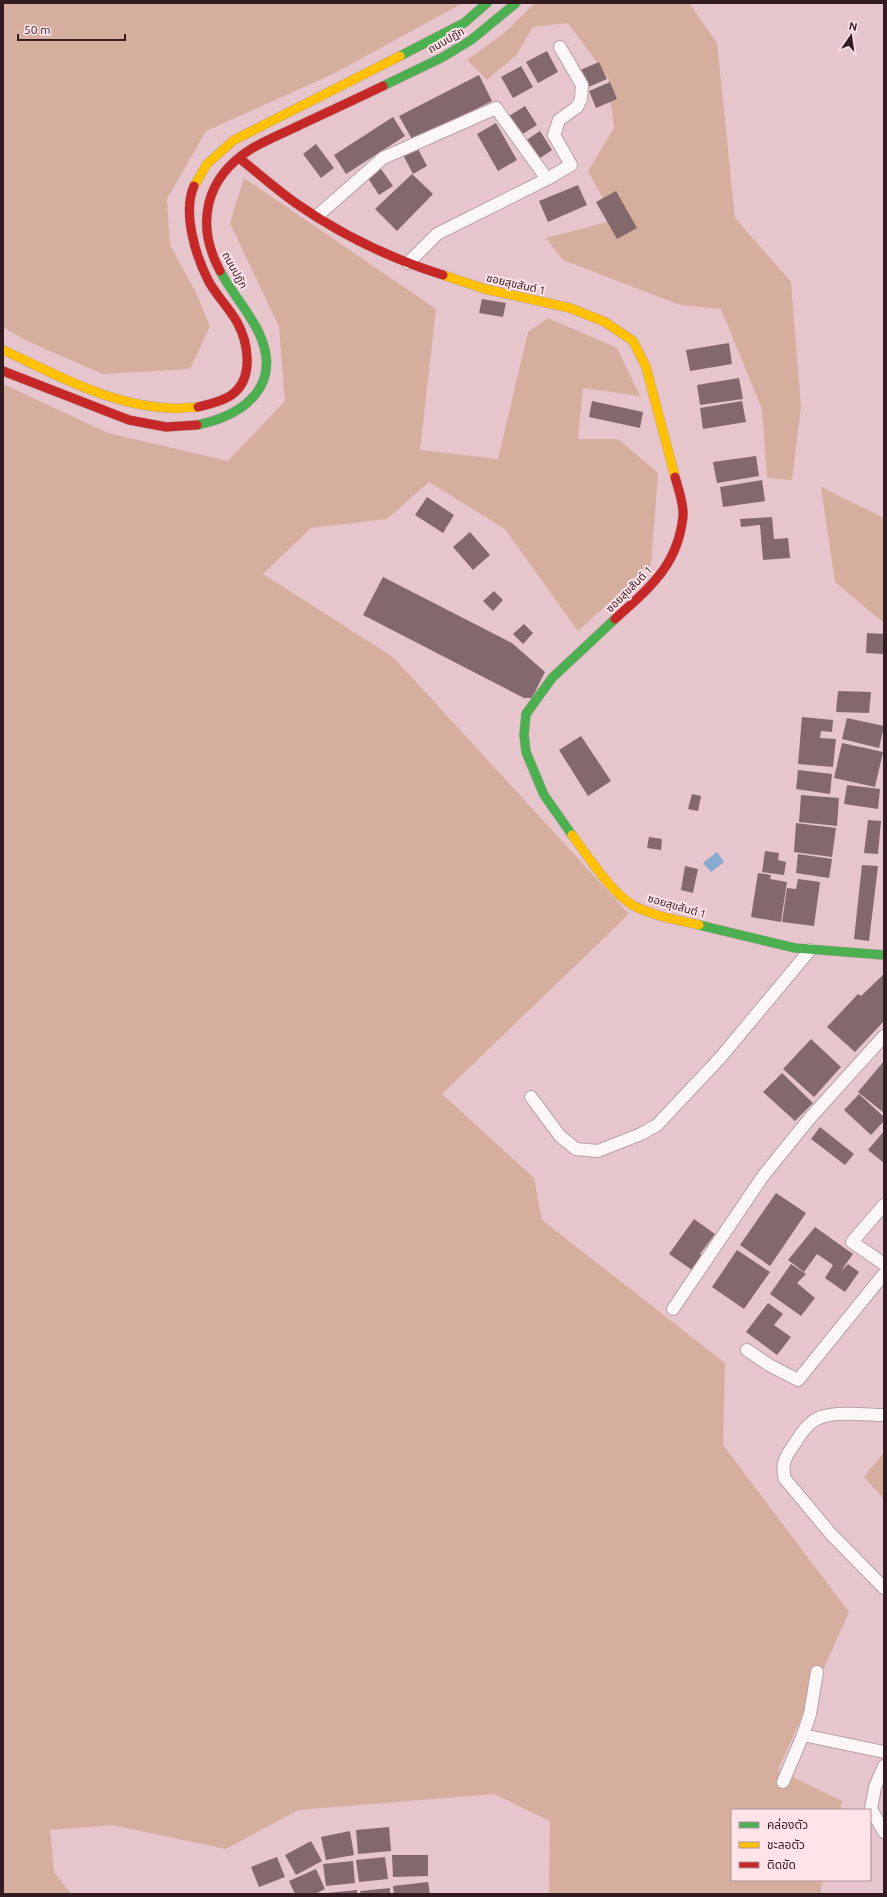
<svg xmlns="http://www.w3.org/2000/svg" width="887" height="1897" font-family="Ubuntu,'Noto Sans Thai',sans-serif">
<rect width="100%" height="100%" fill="#e7c5cd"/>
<path fill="#d5ae9e" d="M3,3H463L335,73L206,131L167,199L170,245L196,293L210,326L190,369L103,374L29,342L3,327Z
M535,3H689L717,43L735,218L791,282L801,407L792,480L767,478L762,409L721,309L680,305L563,260L546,238L615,220L588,171L614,128L608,77L568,23L533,27L516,55L487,80L467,60L503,34Z
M244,178L436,309L420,450L498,459L528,332L548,318L617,348L640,396L583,388L578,439H618L658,473L651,565L578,631L505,529L429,482L387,519L311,528L263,574L393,657L629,914L442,1094L534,1178L542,1220L725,1363L723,1445L849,1612L778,1770L842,1801L840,1810H732V1880H823L820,1894H549L550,1821L494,1794L298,1810L226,1849L112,1825L50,1830L54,1872L71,1894H3V384L108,433L228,461L285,401L279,327L230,223Z
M821,487L884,518V623L835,582Z
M884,1452V1499L864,1477Z"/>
<path fill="#88abcf" d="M717,852L724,862L711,872L703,863Z"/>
<path fill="#83686c" d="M547,51L558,72L538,83L526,62Z
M599,62L607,79L586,88L578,71Z
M521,66L533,87L513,98L501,77Z
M479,75L492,101L413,141L399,116Z
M610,82L617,99L596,108L589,91Z
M525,106L537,125L521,135L509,116Z
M393,117L405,136L346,174L334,155Z
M496,123L517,160L498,171L477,134Z
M540,131L552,150L537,160L525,141Z
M316,144L334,168L321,178L303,154Z
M416,145L427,166L413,174L402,153Z
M379,166L393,186L379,195L366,175Z
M412,174L433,194L397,231L375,209Z
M578,185L587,205L548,222L539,201Z
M616,191L637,228L617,239L596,202Z
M482,299L506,303L503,317L479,313Z
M729,343L732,364L690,371L686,350Z
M739,378L743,399L700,405L697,385Z
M592,401L643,412L640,428L589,417Z
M742,401L746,422L703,429L700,408Z
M756,456L759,476L717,483L713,462Z
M762,480L765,501L723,507L720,487Z
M427,497L454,515L443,533L415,515Z
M772,517L774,539L788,538L790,558L763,560L760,525L741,527L740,519Z
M470,532L490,555L473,570L453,547Z
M383,577L512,643L545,672L532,698H524L363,615Z
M494,591L503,600L493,611L483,601Z
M524,624L533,633L523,644L513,634Z
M867,633L884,634V654L866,653Z
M838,691L871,692L869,713L836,712Z
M802,717L833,720L832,732L821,731L820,738L836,739L833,767L798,764Z
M847,718L884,726L879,748L842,739Z
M581,736L611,781L588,796L559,750Z
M842,743L883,752L875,787L834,778Z
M798,770L832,774L830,794L796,789Z
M847,785L880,789L878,809L844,804Z
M692,794L701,796L698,811L688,809Z
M801,795L839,798L837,826L799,822Z
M868,820L881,821L878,854L864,853Z
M796,823L836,828L832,857L794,852Z
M649,837L662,839L661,850L647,848Z
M765,851L779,853L778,860L786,862L784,875L762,872Z
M798,854L832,859L829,878L796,873Z
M862,865L878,866L869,941L854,939Z
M685,866L698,869L693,893L681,890Z
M758,873L771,875L770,879L787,882L781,922L751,917Z
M798,879L820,882L814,926L782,922L787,888L796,889Z
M884,974V1021L855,1052L827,1027L858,994L861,996Z
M811,1039L841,1067L814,1097L783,1069Z
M884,1061V1113L858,1092Z
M782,1073L813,1103L795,1121L763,1092Z
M859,1094L884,1117V1121L871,1135L844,1110Z
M820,1127L854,1154L845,1165L811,1139Z
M884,1131V1163L868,1150Z
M776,1193L806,1213L770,1266L740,1245Z
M694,1219L715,1234L700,1254L705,1257L695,1272L669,1254Z
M815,1227L853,1254L841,1271L848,1264L859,1272L845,1292L825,1278L833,1265L817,1254L804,1272L788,1260Z
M737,1250L770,1272L744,1309L712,1287Z
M791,1264L806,1274L797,1283L815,1298L801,1316L770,1294Z
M768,1303L783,1314L774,1325L791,1337L777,1355L746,1332Z
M389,1827L391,1851L358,1854L356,1830Z
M350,1831L354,1855L326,1860L321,1837Z
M311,1841L322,1861L296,1875L285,1855Z
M392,1855H428V1876L393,1877Z
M277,1857L285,1877L259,1887L251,1867Z
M385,1857L388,1879L359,1882L356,1860Z
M353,1861L355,1883L326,1886L323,1864Z
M316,1869L325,1889L315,1894H295L289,1881Z
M428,1882L430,1894H394L393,1886Z
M390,1888V1894H361L360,1891Z
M357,1890V1894H327V1893Z"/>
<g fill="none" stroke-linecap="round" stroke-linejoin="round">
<g stroke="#baa1a7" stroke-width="14">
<path id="street" d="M547,179L571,165L554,135L559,120L577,107L581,99L582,85L560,47
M317,216L383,158L496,108L547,179L437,234L408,263
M531,1097L560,1136L576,1149L598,1151L641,1134L657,1125L720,1058L810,950
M884,1205L852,1242L884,1264
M673,1309L763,1176L810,1118L884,1036
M747,1350L769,1365L798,1380L884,1274
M884,1415C865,1415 827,1409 812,1422C804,1428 799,1437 793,1446C785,1457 781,1465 785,1479L831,1534L884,1588
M803,1735L884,1752
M884,1766L875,1787L871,1809L884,1832
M783,1782L803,1735L810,1714L817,1672"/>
</g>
<g stroke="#baa1a7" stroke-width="10">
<path id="fast" d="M400,56L464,23L487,3
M383,86L443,57L471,40L516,3
M197,425C245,415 283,385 259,333C248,310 231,292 220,271
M572,835L544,795L526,752L524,735L526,714L552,678L615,619
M699,925L795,948L884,955"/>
</g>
<g stroke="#baa1a7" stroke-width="10">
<path id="slow" d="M194,186L207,164L234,140L400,56
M443,275L485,289L570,308L605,322L633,341L646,367L675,477
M3,350C55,374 111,406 170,408C179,409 189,407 198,407
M572,835C588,856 611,893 634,906C654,916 677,920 699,925"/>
</g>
<g stroke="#baa1a7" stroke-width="10">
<path id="jam" d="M239,158C258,173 277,190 297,204C340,234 392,259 443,275
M194,186C182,213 196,257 209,282C217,296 229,308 237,322C248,342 254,376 234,393C225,401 209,404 198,407
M220,271C195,224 205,178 251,149C266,140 284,133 300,125C328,112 356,99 383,86
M3,371L129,420L166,427L197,425
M615,619C649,588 678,566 683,516C684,504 678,488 675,477"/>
</g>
<use href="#street" stroke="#fbf6f8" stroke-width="12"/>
<use href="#fast" stroke="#4caf50" stroke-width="9"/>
<use href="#slow" stroke="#ffc107" stroke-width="9"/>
<use href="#jam" stroke="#c62828" stroke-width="9"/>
</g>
<g text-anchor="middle" stroke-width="4" stroke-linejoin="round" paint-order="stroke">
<g font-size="11" fill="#321b21" stroke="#fee3e9">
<text transform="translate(446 40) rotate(-30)" y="4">ถนนปฏัก</text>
<text transform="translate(235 270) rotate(61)" y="4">ถนนปฏัก</text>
<text transform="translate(516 284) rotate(13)" y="4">ซอยสุขสันต์ 1</text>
<text transform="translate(629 589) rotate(-45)" y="4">ซอยสุขสันต์ 1</text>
<text transform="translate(677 906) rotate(16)" y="4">ซอยสุขสันต์ 1</text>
</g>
</g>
<rect width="887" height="1897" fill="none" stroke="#321b21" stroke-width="8"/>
<rect x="731" y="1809" width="140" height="72" fill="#fee3e9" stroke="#ac9399"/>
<rect x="739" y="1822" width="20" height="6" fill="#4caf50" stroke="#ac9399"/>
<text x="767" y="1829" font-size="12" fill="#321b21">คล่องตัว</text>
<rect x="739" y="1842" width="20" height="6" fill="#ffc107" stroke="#ac9399"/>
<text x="767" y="1849" font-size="12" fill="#321b21">ชะลอตัว</text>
<rect x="739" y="1862" width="20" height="6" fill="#c62828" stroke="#ac9399"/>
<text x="767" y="1869" font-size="12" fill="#321b21">ติดขัด</text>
<g transform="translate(851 36) rotate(13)" stroke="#fee3e9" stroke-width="3" paint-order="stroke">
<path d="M0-3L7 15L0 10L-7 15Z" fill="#321b21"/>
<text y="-6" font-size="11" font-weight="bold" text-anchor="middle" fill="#321b21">N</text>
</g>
<path d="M18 34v6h107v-6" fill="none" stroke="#321b21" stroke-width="2"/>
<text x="24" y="34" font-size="12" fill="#321b21" stroke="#fee3e9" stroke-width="3" paint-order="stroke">50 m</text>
</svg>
